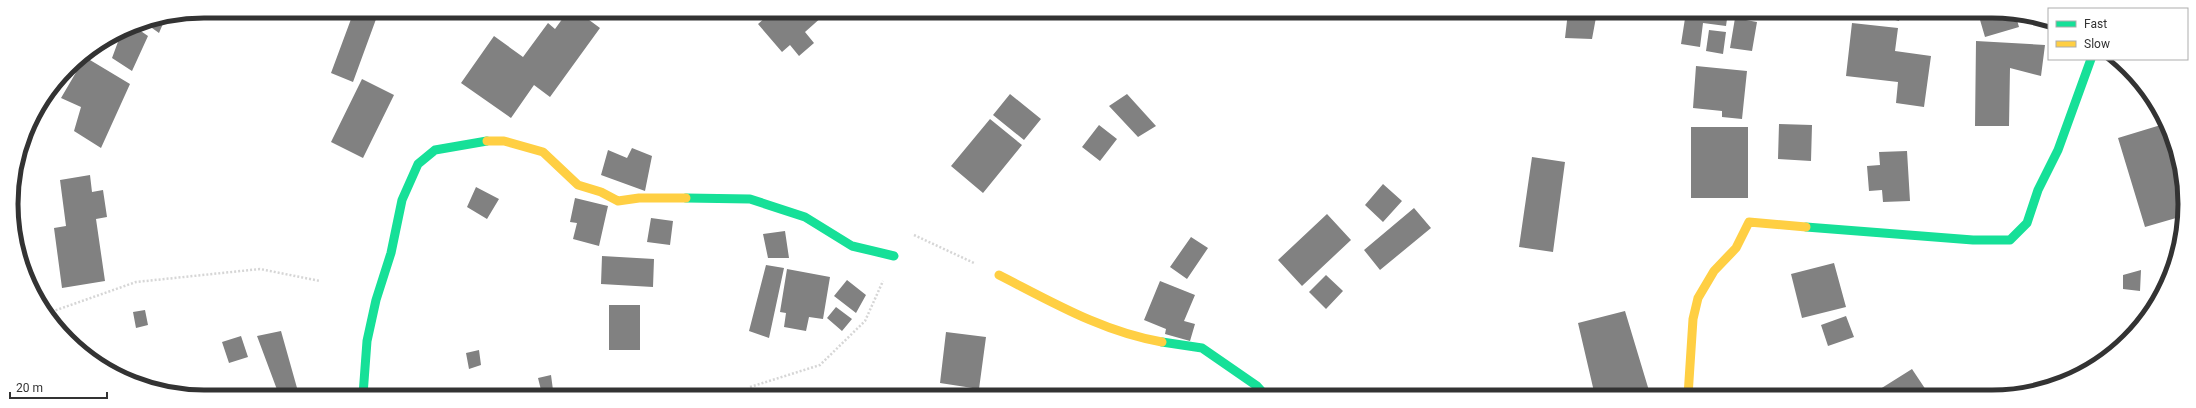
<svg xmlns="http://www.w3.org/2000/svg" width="2196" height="408" font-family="Roboto,sans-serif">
<rect width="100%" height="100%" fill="#fff"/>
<path fill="#818181" d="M354,11H379L353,82L331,73Z
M568,11H577L600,28L550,97L534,85L511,118L461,83L494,36L523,57L548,23L555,29Z
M772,12H819L823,16L805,32L814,43L799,56L790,45L782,52L758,24Z
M1568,12H1597L1592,39L1565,38Z
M1686,12H1728L1726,26L1703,23L1700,47L1681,44Z
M1864,12H1876L1901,13L1899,21Z
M1978,13H2015L2019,27L1985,37Z
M1735,18L1757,22L1752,51L1730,48Z
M165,19L159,33L145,23L158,20Z
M1852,23L1898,28L1895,51L1931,56L1924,107L1896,103L1898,82L1846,76Z
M132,25L148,36L132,71L112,58L122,31Z
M1709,30L1726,32L1723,54L1706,51Z
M1976,41L2045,45L2041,76L2010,68L2009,126H1975Z
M85,57L130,84L101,148L74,131L81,107L61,98Z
M1696,66L1747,71L1742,119L1722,117V111L1693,108Z
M362,79L394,95L363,158L331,142Z
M1010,94L1041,119L1024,140L993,115Z
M1127,94L1156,126L1138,137L1109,106Z
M990,119L1022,145L983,193L951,166Z
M1779,124L1812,125L1811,161L1778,159Z
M2164,124L2178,154L2183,216L2145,227L2118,138Z
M1099,125L1117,139L1100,161L1082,147Z
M1691,127H1748V198H1691Z
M632,148L652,156L645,191L601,175L608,150L627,158Z
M1907,151L1910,201L1883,202L1882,190L1869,191L1867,166L1880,165L1879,152Z
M1532,157L1565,162L1553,252L1519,247Z
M90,175L92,192L103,190L107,217L96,219L105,281L62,288L54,228L66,226L60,180Z
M1383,184L1402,201L1383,222L1365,205Z
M476,187L499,199L487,219L467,207Z
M575,198L608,206L599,246L573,239L577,223L570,222Z
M1414,208L1431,228L1380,270L1364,250Z
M1327,214L1351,240L1302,286L1278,260Z
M651,218L673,221L670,245L647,242Z
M785,231L789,258H768L763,234Z
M1191,237L1208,248L1187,279L1170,267Z
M602,256L654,259L653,287L601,284Z
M1834,263L1846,307L1802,318L1791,274Z
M766,265L784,268L769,338L749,331Z
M787,269L830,277L823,319L809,317L806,331L784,327L786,313L780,312Z
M2141,270L2140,291L2123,289V275Z
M1326,275L1343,291L1326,309L1309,292Z
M847,280L866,295L856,313L834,296Z
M1160,281L1195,295L1184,321L1195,324L1190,341L1165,334L1166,329L1144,320Z
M609,305H640V350H609Z
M836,307L852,319L842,331L827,318Z
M145,310L148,325L136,328L133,312Z
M1625,311L1650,394L1636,396H1595L1578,323Z
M1846,316L1854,337L1828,346L1821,325Z
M281,331L299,395H279L257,336Z
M946,332L986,337L979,389L940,383Z
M241,336L248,357L229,363L222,342Z
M479,350L481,365L469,369L466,353Z
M1912,369L1928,393L1922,397L1869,396Z
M551,375L553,390L542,394L538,378Z
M694,388L696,396H665V395Z
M1085,389L1113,393L1112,396H1084Z"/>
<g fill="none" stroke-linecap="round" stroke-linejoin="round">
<path stroke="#d6d6d6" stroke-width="2.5" stroke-dasharray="2 2" stroke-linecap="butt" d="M914,235L974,263
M48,313L136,282L260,269L320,281
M750,387L820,365L865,321L883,281"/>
<path stroke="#16e098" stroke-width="9" d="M686,198L750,199L805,217L852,246L894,256
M1806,227L1973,240H2010L2027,223L2038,190L2058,150L2091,59
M1162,342L1202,348L1257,386L1266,396
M363,395L367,341L376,300L391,253L402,200L418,164L435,150L487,141"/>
<path stroke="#ffcf43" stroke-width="9" d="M487,141H504L543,152L578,185L601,192L618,201L639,198H686
M999,275C1052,302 1103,332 1162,342
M1688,396L1693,319L1698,298L1714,271L1736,248L1749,222L1806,227"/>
</g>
<path d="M0 0H2196V408H0ZM204 18H1992A186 186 0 0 1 2178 204V204A186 186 0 0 1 1992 390H204A186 186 0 0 1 18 204V204A186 186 0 0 1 204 18Z" fill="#fff" fill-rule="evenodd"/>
<path fill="none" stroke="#333" stroke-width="5" d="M204 18H1992A186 186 0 0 1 2178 204V204A186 186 0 0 1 1992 390H204A186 186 0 0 1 18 204V204A186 186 0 0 1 204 18Z"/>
<rect x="2048" y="8" width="140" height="52" fill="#ffffff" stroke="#adadad"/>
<rect x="2056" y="21" width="20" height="6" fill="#16e098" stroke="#adadad"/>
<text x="2084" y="28" font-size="12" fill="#333333">Fast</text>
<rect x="2056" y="41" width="20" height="6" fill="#ffcf43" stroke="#adadad"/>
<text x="2084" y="48" font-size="12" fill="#333333">Slow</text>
<path d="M10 392v6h97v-6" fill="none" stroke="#333333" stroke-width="2"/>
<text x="16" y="392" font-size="12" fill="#333333" stroke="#ffffff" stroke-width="3" paint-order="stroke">20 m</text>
</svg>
